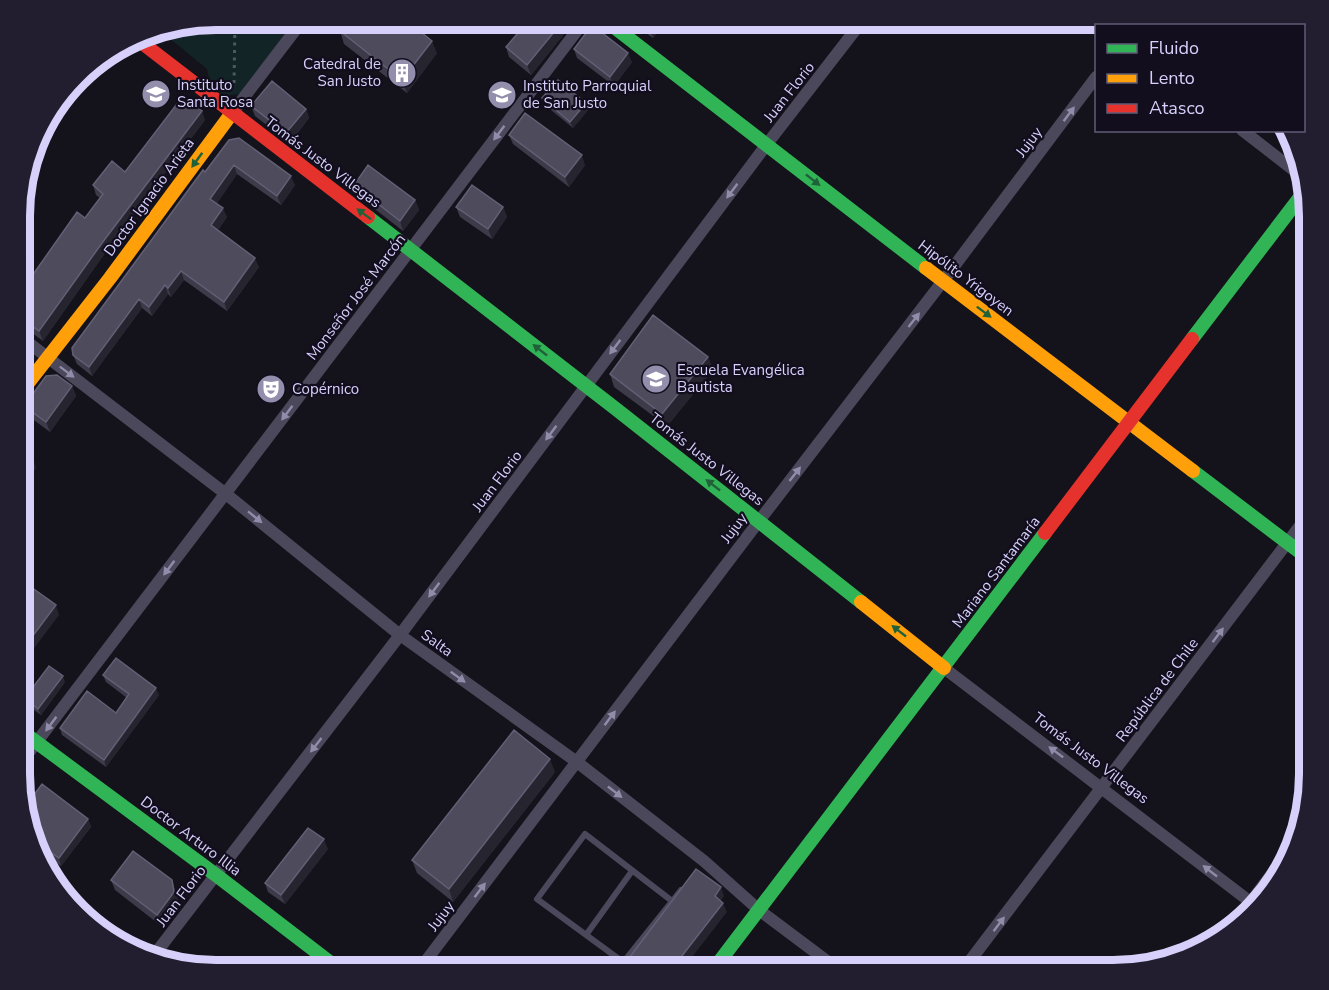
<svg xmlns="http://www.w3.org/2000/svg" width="1329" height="990" font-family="'Nunito Sans',sans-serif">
<rect width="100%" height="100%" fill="#14121a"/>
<path fill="#122425" d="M216,20H295L242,92C222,102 210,88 207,69L158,29Z"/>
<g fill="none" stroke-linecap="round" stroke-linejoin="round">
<path stroke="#4d5963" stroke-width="3" stroke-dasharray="3 4.5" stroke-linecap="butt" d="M235,20L234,84L236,86"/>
<path stroke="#4a485a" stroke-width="6" d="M586,935L632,871
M623,962L537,899L585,834L672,901
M617,970L681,890"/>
<path stroke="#4a485a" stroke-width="12" d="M1097,20L1104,26
M1135,26L1138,23
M232,113L303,20
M1242,130L1300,175
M21,337L226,494L400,635L577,762L704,861L759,910L839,970
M944,668L1257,907
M20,764L585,20
M1234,924L1296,842
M152,958L400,635L767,144L863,20
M419,970L759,521L943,281L1096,77
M963,970L1309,514"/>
<path stroke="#30b455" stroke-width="14" d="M605,20L926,268
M368,217L616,409L861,602
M1192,339L1304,192
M1193,471L1309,559
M20,730L216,875L340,970
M713,970L1045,533"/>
<path stroke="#ff9f0a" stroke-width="14" d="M926,268L1193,471
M21,392L110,278L232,113
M861,602L944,668"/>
<path stroke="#e5322d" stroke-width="14" d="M137,39L368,217
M1045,533L1192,339"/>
</g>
<path fill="#3d3b4a" d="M628,20H666L653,38Z
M570,21L569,28L531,75L509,57L506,47Z
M340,31L437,53L407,93L344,44Z
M574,49L632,62L614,86L577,58Z
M542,98L586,103L588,110L573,128L545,105Z
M251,106L306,109L309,118L290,143L255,116Z
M205,120L105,253L43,341L21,325V287L85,218L100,198L96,195L93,185L125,172Z
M509,135L585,165L569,187L513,144Z
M239,138L295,185L281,205L237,174L217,203L227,217L218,230L259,267L227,311L184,280L171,297L168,294L152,316L142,308L92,376L77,364L73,355L205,172Z
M354,185L415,200L419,210L403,231L357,195Z
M456,207H503L507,217L492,239L460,217Z
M708,357L713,370L667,426L614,387L610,374Z
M72,386L76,396L50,432L27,415L24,406Z
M103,675L159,695L106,767L62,735L60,728L116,713L127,698L106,682Z
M65,682L41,715L27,705L25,698Z
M555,772L453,902L417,873L412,860Z
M25,807L88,819L91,827L61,866L36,848Z
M328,849L285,904L268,892L265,883Z
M111,880H172L175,890L178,901L160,925L115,890Z"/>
<path fill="#26242f" d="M564,20H569V28L531,75L527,65Z
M657,20H666L653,38L650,29Z
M432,41L437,53L407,93L402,80Z
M628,53L632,62L614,86L610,77Z
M586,103L588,110L573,128L570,122Z
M306,109L309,118L290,143L286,133Z
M202,111L205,120L105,253L43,341L39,331L102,243Z
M582,155L585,165L569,187L565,177Z
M234,165L237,174L214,208L210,199Z
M291,176L295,185L281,205L277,196Z
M415,200L419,210L403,231L400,221Z
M503,207L507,217L492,239L488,229Z
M223,208L227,217L214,235L211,225Z
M255,258L259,267L227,311L224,302Z
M181,271L184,280L171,297L168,288Z
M165,285L168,294L152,316L149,307Z
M139,299L142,308L92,376L89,367Z
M708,357L713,370L667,426L662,414Z
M72,386L76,396L50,432L46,422Z
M33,458L36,468L21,489V475Z
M56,605L59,615L20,667V653Z
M63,676L65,682L41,715L38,709Z
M156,688L159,695L106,767L104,760Z
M550,759L555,772L453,902L449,889Z
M88,819L91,827L61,866L59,858Z
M324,839L328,849L285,904L281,895Z
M172,880L175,890L178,901L160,925L157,915Z
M721,887L724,896L718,905L715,896Z
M723,903L727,912L682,970H671Z"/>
<path fill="#4e4b5d" stroke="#636076" stroke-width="1.5" d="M349,20H406L432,41L402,80L340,31Z
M529,20H564L527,65L506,47Z
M636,20H657L650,29Z
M592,25L628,53L610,77L574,49Z
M558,80L586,103L570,122L542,98Z
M272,81L306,109L286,133L251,106Z
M183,96L202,111L102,243L39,331L21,318V287L30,275L32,276L77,212L85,218L103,194L93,185L112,161L125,172Z
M525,113L582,155L565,177L509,135Z
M239,138L291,176L277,196L234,165L210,199L223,208L211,225L255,258L224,302L181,271L168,288L165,285L149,307L139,299L89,367L73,355L72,348L203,170L205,172L229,140Z
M368,165L415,200L400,221L354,185Z
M472,185L503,207L488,229L456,207Z
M653,315L708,357L662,414L610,374Z
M57,375L72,386L46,422L24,406L46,376Z
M21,449L33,458L21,475Z
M31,587L56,605L20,653V601Z
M116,658L156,688L104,760L60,728L87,691L116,713L129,694L103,675Z
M49,666L63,676L38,709L25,698Z
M514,730L550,759L449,889L412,860Z
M42,784L88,819L59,858L34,841L25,807Z
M308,828L324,839L281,895L265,883Z
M133,851L172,880L174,892L157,915L111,880Z
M696,869L721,887L715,896L723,903L671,970H620Z
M281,958L298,970H272Z"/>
<defs><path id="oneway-solid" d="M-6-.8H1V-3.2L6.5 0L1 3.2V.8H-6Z" transform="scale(1.5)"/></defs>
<g fill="#908caa">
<use href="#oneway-solid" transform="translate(1069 114) rotate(-53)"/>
<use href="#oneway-solid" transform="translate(499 133) rotate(127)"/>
<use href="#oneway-solid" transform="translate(732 191) rotate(127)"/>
<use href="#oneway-solid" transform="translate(914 320) rotate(-52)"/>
<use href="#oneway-solid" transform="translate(615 347) rotate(127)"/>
<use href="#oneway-solid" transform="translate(67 372) rotate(37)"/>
<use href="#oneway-solid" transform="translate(287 413) rotate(127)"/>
<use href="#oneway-solid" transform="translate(551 433) rotate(127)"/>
<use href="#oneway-solid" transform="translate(795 474) rotate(-52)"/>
<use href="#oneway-solid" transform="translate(255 517) rotate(39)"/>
<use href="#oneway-solid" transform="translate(169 568) rotate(127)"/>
<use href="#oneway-solid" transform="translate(434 590) rotate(127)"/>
<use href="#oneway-solid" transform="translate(1218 635) rotate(-53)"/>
<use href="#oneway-solid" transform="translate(458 677) rotate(36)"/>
<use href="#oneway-solid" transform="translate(610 718) rotate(-53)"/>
<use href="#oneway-solid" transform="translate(51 724) rotate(127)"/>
<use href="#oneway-solid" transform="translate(316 745) rotate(128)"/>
<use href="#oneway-solid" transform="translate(1056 752) rotate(-143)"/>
<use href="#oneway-solid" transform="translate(615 792) rotate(38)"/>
<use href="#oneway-solid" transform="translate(1210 871) rotate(-142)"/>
<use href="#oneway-solid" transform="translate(480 890) rotate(-53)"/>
<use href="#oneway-solid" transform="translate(999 924) rotate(-53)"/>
</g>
<g fill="#21613a">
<use href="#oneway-solid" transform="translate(197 160) rotate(126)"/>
<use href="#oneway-solid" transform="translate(813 180) rotate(38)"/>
<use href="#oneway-solid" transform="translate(364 214) rotate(-143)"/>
<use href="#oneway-solid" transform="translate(984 312) rotate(37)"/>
<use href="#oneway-solid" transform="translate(540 350) rotate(-142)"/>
<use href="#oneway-solid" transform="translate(713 485) rotate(-142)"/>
<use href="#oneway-solid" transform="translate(899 631) rotate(-142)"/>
</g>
<defs>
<g id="building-disc" transform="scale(1.5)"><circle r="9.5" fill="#928eac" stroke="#120e1e"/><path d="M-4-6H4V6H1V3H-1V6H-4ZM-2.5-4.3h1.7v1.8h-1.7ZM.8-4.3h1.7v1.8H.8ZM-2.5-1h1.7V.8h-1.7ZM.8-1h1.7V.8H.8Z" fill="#fff"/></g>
<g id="school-disc" transform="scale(1.5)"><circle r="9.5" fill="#928eac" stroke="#120e1e"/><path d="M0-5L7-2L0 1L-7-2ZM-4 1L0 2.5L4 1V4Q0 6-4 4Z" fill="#fff"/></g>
<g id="theatre-disc" transform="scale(1.5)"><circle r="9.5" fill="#928eac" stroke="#120e1e"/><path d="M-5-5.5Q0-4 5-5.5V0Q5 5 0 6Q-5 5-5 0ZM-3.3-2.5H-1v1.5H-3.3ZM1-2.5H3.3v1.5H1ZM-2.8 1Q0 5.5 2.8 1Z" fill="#fff"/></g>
</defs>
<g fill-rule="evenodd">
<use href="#building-disc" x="402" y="73"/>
<use href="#school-disc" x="156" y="94"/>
<use href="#school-disc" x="502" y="95"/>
<use href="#school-disc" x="656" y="379"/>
<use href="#theatre-disc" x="271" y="389"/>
</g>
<g text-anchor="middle" stroke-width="4.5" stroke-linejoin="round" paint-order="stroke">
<g font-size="15" fill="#d6d0fa" stroke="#120e1e" text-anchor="start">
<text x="381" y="69" text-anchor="end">Catedral de<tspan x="381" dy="17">San Justo</tspan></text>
<text x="177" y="90">Instituto<tspan x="177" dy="17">Santa Rosa</tspan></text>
<text x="523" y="91">Instituto Parroquial<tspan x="523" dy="17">de San Justo</tspan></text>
<text x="677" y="375">Escuela Evangélica<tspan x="677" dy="17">Bautista</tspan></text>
<text x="292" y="394">Copérnico</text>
</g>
<g font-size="15" fill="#d6d0fa" stroke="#120e1e">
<text transform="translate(789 92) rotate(-52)" y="5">Juan Florio</text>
<text transform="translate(1029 142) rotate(-53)" y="5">Jujuy</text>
<text transform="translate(323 162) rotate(37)" y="5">Tomás Justo Villegas</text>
<text transform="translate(149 197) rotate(-54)" y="5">Doctor Ignacio Arieta</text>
<text transform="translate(966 278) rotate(37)" y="5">Hipólito Yrigoyen</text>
<text transform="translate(356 297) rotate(-53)" y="5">Monseñor José Marcón</text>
<text transform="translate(707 459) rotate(38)" y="5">Tomás Justo Villegas</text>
<text transform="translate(497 481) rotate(-53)" y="5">Juan Florio</text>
<text transform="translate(734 528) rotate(-53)" y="5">Jujuy</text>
<text transform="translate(996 572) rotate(-53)" y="5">Mariano Santamaría</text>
<text transform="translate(437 643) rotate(36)" y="5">Salta</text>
<text transform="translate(1157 690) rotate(-53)" y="5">República de Chile</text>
<text transform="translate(1091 758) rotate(37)" y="5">Tomás Justo Villegas</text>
<text transform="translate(191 836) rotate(37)" y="5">Doctor Arturo Illia</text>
<text transform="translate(181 896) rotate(-53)" y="5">Juan Florio</text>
<text transform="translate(441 916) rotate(-53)" y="5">Jujuy</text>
</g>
</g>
<path d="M0 0H1329V990H0ZM216 30H1113A186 186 0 0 1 1299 216V774A186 186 0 0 1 1113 960H216A186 186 0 0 1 30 774V216A186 186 0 0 1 216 30Z" fill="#221e30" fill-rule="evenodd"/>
<path fill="none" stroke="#d6d0fa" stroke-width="8" d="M216 30H1113A186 186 0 0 1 1299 216V774A186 186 0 0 1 1113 960H216A186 186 0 0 1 30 774V216A186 186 0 0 1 216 30Z"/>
<rect x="1095" y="24" width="210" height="108" fill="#120e1e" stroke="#605c76" stroke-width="1.5"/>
<rect x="1107" y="44" width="30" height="9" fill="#30b455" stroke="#605c76" stroke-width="1.5"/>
<text x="1149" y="54" font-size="18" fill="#d6d0fa">Fluido</text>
<rect x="1107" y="74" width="30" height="9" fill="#ff9f0a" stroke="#605c76" stroke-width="1.5"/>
<text x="1149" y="84" font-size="18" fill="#d6d0fa">Lento</text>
<rect x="1107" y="104" width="30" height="9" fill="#e5322d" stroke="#605c76" stroke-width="1.5"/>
<text x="1149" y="114" font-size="18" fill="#d6d0fa">Atasco</text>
</svg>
